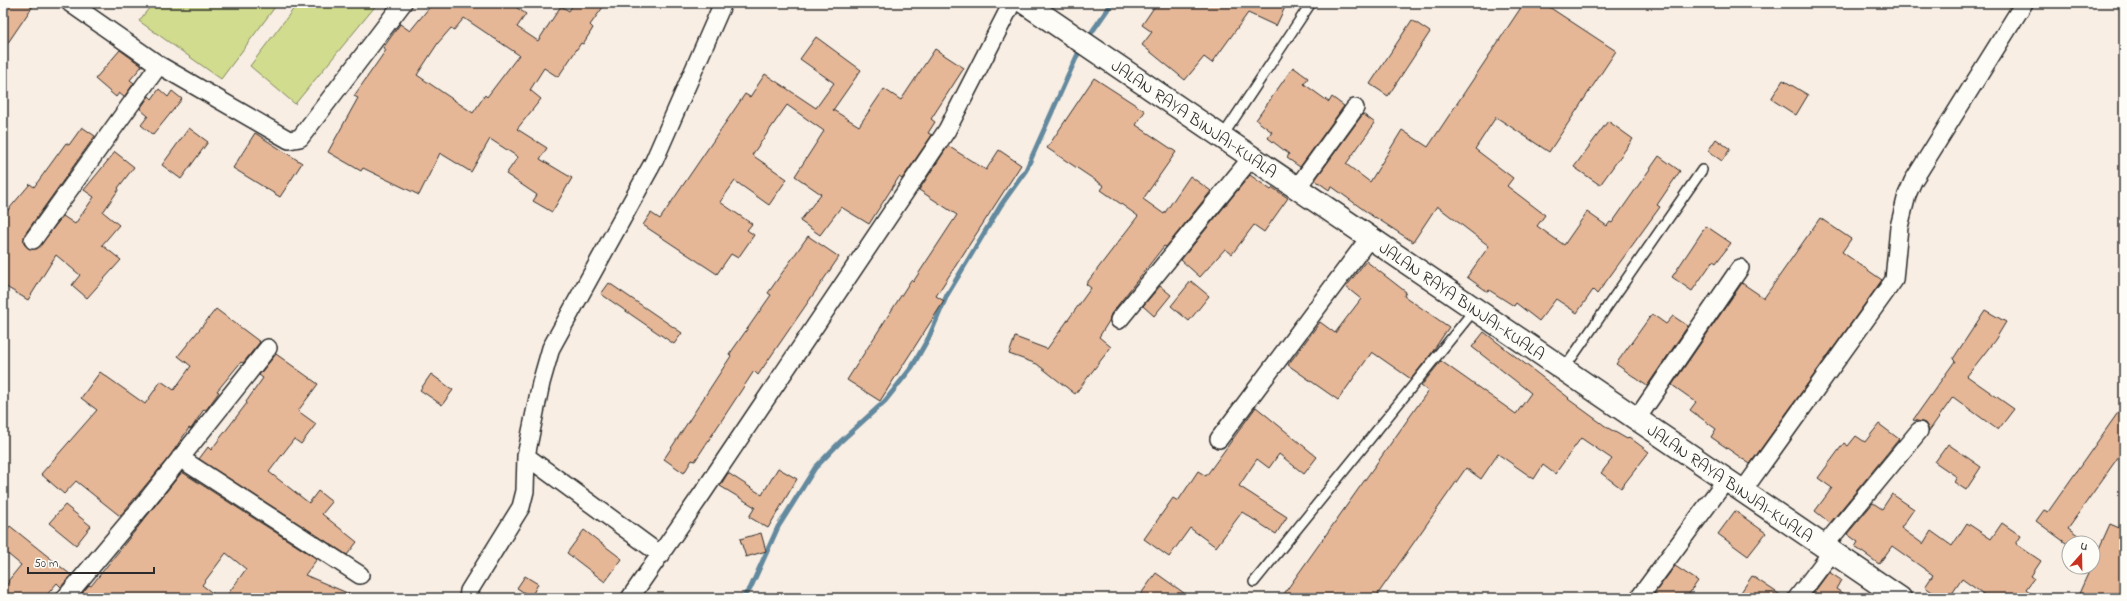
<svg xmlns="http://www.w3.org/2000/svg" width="2127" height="601" font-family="'Indie Flower',sans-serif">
<rect width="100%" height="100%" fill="#f8eee4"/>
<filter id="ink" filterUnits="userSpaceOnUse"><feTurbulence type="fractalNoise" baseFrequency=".025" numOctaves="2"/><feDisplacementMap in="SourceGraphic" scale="8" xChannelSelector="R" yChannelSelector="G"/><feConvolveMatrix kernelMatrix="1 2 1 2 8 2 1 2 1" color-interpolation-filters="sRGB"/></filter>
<g filter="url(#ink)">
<path fill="#d1dc8f" stroke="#7e845d" d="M153,3H278L221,79L139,21Z
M298,3H378L295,104L250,66Z"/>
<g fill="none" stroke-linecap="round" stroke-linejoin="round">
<path stroke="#64899e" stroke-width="5" d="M1087,39L1112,3
M742,598L750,589L778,527L815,468L840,442L885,401L912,367L929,337L947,295L1001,205L1026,170L1081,47"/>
</g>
<path fill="#e6b797" stroke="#2b2b2b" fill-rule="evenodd" d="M3,3H35L3,50Z
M433,3H510L526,14L517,27L538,41L561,6L569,11L574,3H606L590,25L593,28L583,44L581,43L558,77L544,68L530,90L541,99L517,129L547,148L540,159L572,178L552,212L533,201L537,195L506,174L518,157L490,139L471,172L440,153L419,195L363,168L361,171L328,152L358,98L354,96L386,50L383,48L398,27L400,24L410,31ZM464,18L519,55L487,97L485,95L473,113L417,75L438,43L451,28L454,30Z
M1157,3H1287L1276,26L1248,13L1212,63L1204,57L1185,80L1142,45L1152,32L1142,25Z
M1524,3H1543L1616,51L1549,152L1496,117L1475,149L1513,178L1507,186L1545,215L1537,226L1564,245L1587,212L1607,226L1610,222L1612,223L1659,156L1680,171L1657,205L1660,207L1597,294L1593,290L1577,313L1556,299L1539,321L1516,303L1514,306L1489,290L1488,292L1467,277L1489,246L1437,206L1413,242L1375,217V218L1331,186L1329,190L1315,180L1363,114L1375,123L1346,164L1370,182L1402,130L1428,147Z
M1412,20L1430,32L1388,96L1370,84Z
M816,37L861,70L833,110L859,126L884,89L901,100L935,49L964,68L931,119L935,122L928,133L932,135L902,179L899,177L869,224L841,207L820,235L800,221L821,194L795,176L824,131L787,105L752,155L787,179L769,205L735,181L720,202L752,224L747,230L754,235L738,258L731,254L717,274L643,225L651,213L660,219L745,94L750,97L765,74L816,108L834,83L800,59Z
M120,50L142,66L130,80L134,83L124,97L119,93L116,97L95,79Z
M1293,67L1308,78L1304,84L1329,102L1332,97L1344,106L1300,167L1287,158L1289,154L1268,138L1272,132L1256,120Z
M1094,78L1145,111L1136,125L1176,152L1143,199L1164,214L1190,176L1211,191L1166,247L1164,246L1111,314L1109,321L1099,337L1111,347L1075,394L1037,364L1009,354L1015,337L1047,349L1091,288L1086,284L1138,216L1101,190L1104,186L1047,148Z
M1783,80L1808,95L1796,115L1771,99Z
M159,89L168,97L172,91L182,99L153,135L141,125L148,116L140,109L149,96L152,99Z
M1608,121L1633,139L1600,185L1574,167Z
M82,127L95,136L25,234L24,244L28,248L37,249L63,216L75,224L94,197L84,190L115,152L134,167L118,188L119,189L103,212L119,225L102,245L121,260L87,298L72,285L80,275L56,255L28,300L3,285V216L30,184L34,187L66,143L69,145Z
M189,128L208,142L181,179L162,165Z
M255,133L302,163L280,197L233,168Z
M1716,139L1730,149L1722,161L1708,151Z
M948,146L986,170L999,150L1021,165L936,296L944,301L880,401L847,380L911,280L913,282L957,215L919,190Z
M1250,175L1271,190L1273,188L1288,198L1264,232L1254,225L1232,254L1225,249L1200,277L1181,260Z
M1820,218L1851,239L1842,252L1882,280L1750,464L1711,437L1716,429L1690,410L1696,402L1672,385L1742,283L1764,298Z
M1706,226L1731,243L1716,263L1713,261L1692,291L1672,277Z
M808,236L839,257L758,375L754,371L695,461L692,460L684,473L664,459L731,356L729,355L771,295L768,293Z
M1366,261L1406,292L1404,296L1449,327L1431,354L1411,379L1372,352L1338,400L1288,365L1320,322L1335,333L1361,299L1346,287Z
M1191,281L1209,296L1189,321L1171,306Z
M609,283L682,333L674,344L601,294Z
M1160,286L1171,295L1154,316L1143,306Z
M216,309L260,342L243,363L241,362L217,391L219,392L206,410L204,409L191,429L189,428L170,456L120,516L76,481L64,494L41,474L97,410L81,398L100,372L145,404L161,381L174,390L191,366L178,356Z
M1985,310L2006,322L1995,340L1967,376L2014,409L1998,430L1953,397L1929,431L1925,423L1913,420L1955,361L1953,359Z
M1652,314L1666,324L1673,316L1688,326L1647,386L1616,364Z
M1484,332L1569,398L1568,399L1608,428L1627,439L1629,437L1649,452L1621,488L1601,473L1612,459L1581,438L1555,474L1543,465L1534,479L1498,454L1481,479L1466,468L1375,598H1281L1428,391L1421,386L1441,361L1516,414L1531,393L1472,347Z
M276,354L318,384L298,411L316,424L301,444L294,439L269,472L309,503L318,491L332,502L322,514L357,542L347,555L199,459L208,447L211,450L247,403L246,402L263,378L259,375Z
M431,374L453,390L442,405L420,390Z
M2124,404V449L2068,528L2089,543H2066L2036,521L2044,510L2048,512Z
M1256,407L1317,457L1304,474L1279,454L1269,468L1257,459L1239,486L1287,517L1276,534L1242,512L1216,547L1190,528L1169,557L1144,539L1173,498L1178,501L1198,471L1206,476Z
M1879,424L1899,439L1830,523L1815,511L1832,488L1818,478L1844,443L1848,446L1856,436L1865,442Z
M1948,444L1981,467L1966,490L1954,482L1957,477L1935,462Z
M778,468L797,479L768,528L749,517L755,507L720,486L728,473L762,495Z
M182,472L317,559L305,575L359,598H225L246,569L226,553L202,585L219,598H78L89,585L91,586Z
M1892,494L1914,509L1901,528L1923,544L1931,531L1952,546L1967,523L1991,539L2002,523L2021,536L2016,544L2041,561L2031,576L2034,578L2026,589L2037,598H1989L1962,579L1949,598H1941L1925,587L1933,575L1892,546L1879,564L1855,547L1858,542L1847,534L1873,503L1882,509Z
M65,505L91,526L76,545L49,523Z
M1735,511L1766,533L1748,556L1718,534Z
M2110,524L2124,530V598H2077L2091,567H2093V562Z
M10,526L71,575L61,587L57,583L44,598H3V589L9,582L8,581L21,565L3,550V534Z
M584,530L622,559L605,582L567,553Z
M761,533L766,551L746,557L740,539Z
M1675,566L1698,581L1686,598H1651Z
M1829,572L1841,580L1836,589L1850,598H1810Z
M1156,573L1191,598H1138Z
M525,576L538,584L531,597L517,588Z
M1752,576L1785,598H1737Z"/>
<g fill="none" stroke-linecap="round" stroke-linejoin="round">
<g stroke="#2b2b2b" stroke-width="12">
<path id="lane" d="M1222,137L1311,3
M1564,369L1702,170
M1254,582L1475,309"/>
</g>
<g stroke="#2b2b2b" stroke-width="20">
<path id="street" d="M70,3L159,65L289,140L300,138L403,3
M1297,188L1355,108
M33,240L159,65
M1119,320L1252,157
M1636,420L1740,268
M1219,439L1370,237
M526,456L661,555
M180,458L360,575
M1742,492L1894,280L1899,227L1907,195L1913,181L2024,3
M1824,546L1919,431
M65,598L143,505L268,348
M468,598L469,591L521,507L525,491L526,456L541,383L551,348L654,161L723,3
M630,598L702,494L947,130L1012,3
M1639,598L1726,480
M1797,598L1832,552"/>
</g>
<g stroke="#2b2b2b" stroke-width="25">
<g id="secondary">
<path id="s1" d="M1025,3L1900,598"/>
</g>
</g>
<use href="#lane" stroke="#fdfcf7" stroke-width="9"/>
<use href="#street" stroke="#fdfcf7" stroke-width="17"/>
<use href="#secondary" stroke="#fdfcf7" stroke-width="22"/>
</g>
</g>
<g text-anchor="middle" stroke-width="3" stroke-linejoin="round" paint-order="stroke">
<g font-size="17" fill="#2b2b2b" stroke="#fdfcf7">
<text dy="6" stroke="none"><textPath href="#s1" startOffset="205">JALAN RAYA BINJAI-KUALA</textPath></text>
<text dy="6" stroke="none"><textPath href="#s1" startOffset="529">JALAN RAYA BINJAI-KUALA</textPath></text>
<text dy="6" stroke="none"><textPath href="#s1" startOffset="853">JALAN RAYA BINJAI-KUALA</textPath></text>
</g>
</g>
<rect width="2127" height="601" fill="none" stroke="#fdfcf7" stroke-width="16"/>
<rect x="8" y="8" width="2111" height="585" fill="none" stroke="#2b2b2b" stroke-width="1.5" filter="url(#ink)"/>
<g transform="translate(2081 555) rotate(20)"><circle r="19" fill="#fdfcf7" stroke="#a9a8a5"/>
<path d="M0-3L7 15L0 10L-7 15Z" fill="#c8321e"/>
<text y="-6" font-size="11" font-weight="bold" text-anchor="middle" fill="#2b2b2b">U</text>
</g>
<path d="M28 567v6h126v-6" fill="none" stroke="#2b2b2b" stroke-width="2"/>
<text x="34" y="567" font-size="12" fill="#2b2b2b" stroke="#fdfcf7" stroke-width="3" paint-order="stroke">50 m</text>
</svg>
